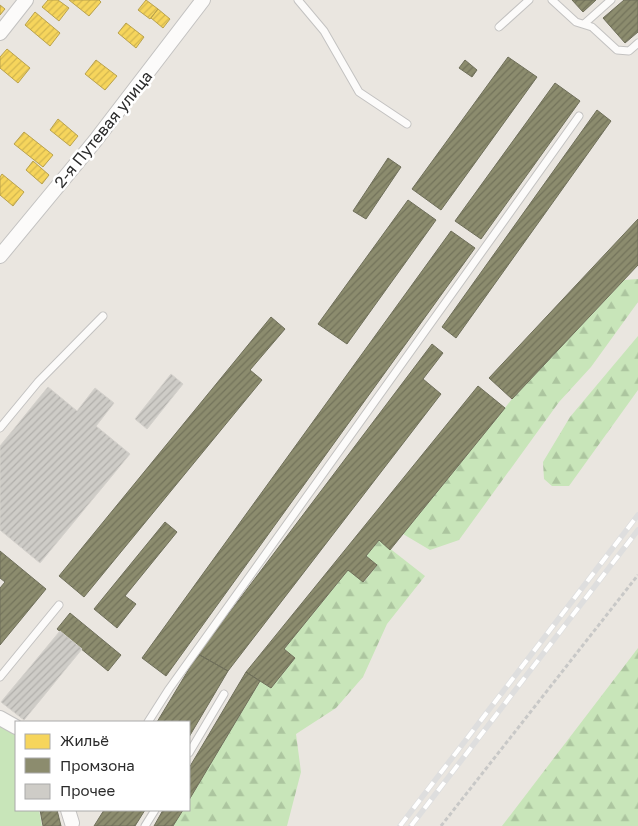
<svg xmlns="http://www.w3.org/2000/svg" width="638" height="826" font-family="'Golos Text',sans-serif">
<defs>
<pattern id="forest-firs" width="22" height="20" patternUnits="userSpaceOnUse" patternTransform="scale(1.25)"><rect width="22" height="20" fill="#c8e5b9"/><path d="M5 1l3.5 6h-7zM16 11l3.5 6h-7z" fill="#acc59f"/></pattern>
<pattern id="homes-hatch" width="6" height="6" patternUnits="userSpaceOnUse" patternTransform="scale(1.25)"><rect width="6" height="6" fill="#f6d55c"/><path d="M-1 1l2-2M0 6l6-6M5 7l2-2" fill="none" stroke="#d3b750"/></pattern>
<pattern id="industry-hatch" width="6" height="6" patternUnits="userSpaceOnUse" patternTransform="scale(1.25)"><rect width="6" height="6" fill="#8c8c6e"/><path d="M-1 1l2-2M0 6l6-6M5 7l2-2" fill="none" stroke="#73735b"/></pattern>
<pattern id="building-hatch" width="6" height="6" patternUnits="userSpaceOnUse" patternTransform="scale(1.25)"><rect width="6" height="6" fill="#ceccc7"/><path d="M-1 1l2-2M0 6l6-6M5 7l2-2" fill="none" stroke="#b1afab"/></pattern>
</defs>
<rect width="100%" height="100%" fill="#eae6e0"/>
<path fill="#c8e5b9" d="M0,724L16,734V810H39L42,826H0Z"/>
<path fill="url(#forest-firs)" d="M638,279V302L591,367L559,402L459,540L430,550L403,534L512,399L624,280Z
M638,336V390L569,486H552L544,479L543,462L570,417Z
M379,540L425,576L387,624L363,677L336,708L296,734L301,772L287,826H173L183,810H189V800L260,681L271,688L295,658L284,649L348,570L364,582L377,565L366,556Z
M638,648V826H502Z"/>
<path fill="url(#homes-hatch)" stroke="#b9a24d" d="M48,0H58L69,8L59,21L42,7Z
M69,0H99L101,2L89,16Z
M146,0L158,9L150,19L138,10Z
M0,5L5,9L0,15Z
M158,9L170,19L163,28L151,18Z
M35,12L60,33L50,46L25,25Z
M126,23L144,37L136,48L118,33Z
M7,49L30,68L18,83L0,68V57Z
M96,60L117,76L105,90L85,74Z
M58,119L78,136L70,146L50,130Z
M24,132L53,155L43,167L14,144Z
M33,161L49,175L42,184L26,170Z
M2,174L24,192L13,206L0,195V177Z"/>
<path fill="url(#industry-hatch)" stroke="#6f6f5a" d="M572,0H596L583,12Z
M624,0H638V32L625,43L603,18Z
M508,57L537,77L441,210L412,189Z
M465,60L477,70L472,77L459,68Z
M555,83L580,101L481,239L455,221Z
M597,110L611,121L456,338L442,327Z
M388,158L401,167L366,219L353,211Z
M408,200L436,220L347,344L318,324Z
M638,219V265L512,399L489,378Z
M451,231L475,248L166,676L142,658Z
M271,317L285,329L250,370L262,380L84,597L59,576Z
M432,344L443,353L423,379L441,394L228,671L198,654Z
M478,386L505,408L390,550L379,540L366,556L377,565L363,582L348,570L284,649L295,658L271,688L246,672Z
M165,522L177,532L125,596L136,604L117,628L94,609Z
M0,551L46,589L0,645V588L5,582L0,578Z
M70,613L121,655L108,671L57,629Z
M198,654L228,671L189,737V722H157Z
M246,672L260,681L189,800V768Z
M40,810H57L61,826H43Z
M104,810H145L135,826H94Z
M163,810H183L173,826H154Z"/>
<path fill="url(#building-hatch)" stroke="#d4d1cc" d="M171,374L183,384L147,429L135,419Z
M48,387L77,411L95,388L114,403L96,426L130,454L40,563L0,530V446Z
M60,631L82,649L24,720L1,702Z"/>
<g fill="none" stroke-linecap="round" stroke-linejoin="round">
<g stroke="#c3c2c1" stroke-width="9">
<path id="service" d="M298,0L324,31L359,92L407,124
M552,0L576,22L592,27L617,50L629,51L638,43
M584,24L611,0
M499,27L529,0
M0,428L38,382L103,316
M0,677L59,605
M148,722L169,689L579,116
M189,753L224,694
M145,826L155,810"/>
</g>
<g stroke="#c3c2c1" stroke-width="16">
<path id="minor" d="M0,33L26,0
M0,256L95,141L203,0
M0,718L16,727
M68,810L72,823"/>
</g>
<path stroke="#c8c8c7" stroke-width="3" stroke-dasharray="4 2.5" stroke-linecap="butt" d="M441,826L638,575"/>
<use href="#service" stroke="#fcfbfa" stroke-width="7"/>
<use href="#minor" stroke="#fcfbfa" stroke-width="14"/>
<g stroke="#dedede" stroke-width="5.5">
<path id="rail" d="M400,826L638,515
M411,826L638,530"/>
</g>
<use href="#rail" stroke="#fff" stroke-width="4" stroke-dasharray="11" stroke-linecap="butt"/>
</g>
<g text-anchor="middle" stroke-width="5" stroke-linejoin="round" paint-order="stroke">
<g font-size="16" fill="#2b2b2b" stroke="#fff">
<text transform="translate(103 129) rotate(-51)" y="6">2-я Путевая улица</text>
</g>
</g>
<rect x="15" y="721" width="175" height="90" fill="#ffffff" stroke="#aaaaaa"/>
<rect x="25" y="734" width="25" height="15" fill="#f6d55c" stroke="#aaaaaa"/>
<text x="60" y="746" font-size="15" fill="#2b2b2b">Жильё</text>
<rect x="25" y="758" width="25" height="15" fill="#8c8c6e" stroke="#aaaaaa"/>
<text x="60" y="771" font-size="15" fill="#2b2b2b">Промзона</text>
<rect x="25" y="784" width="25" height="15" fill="#ceccc7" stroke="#aaaaaa"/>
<text x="60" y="796" font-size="15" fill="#2b2b2b">Прочее</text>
</svg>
